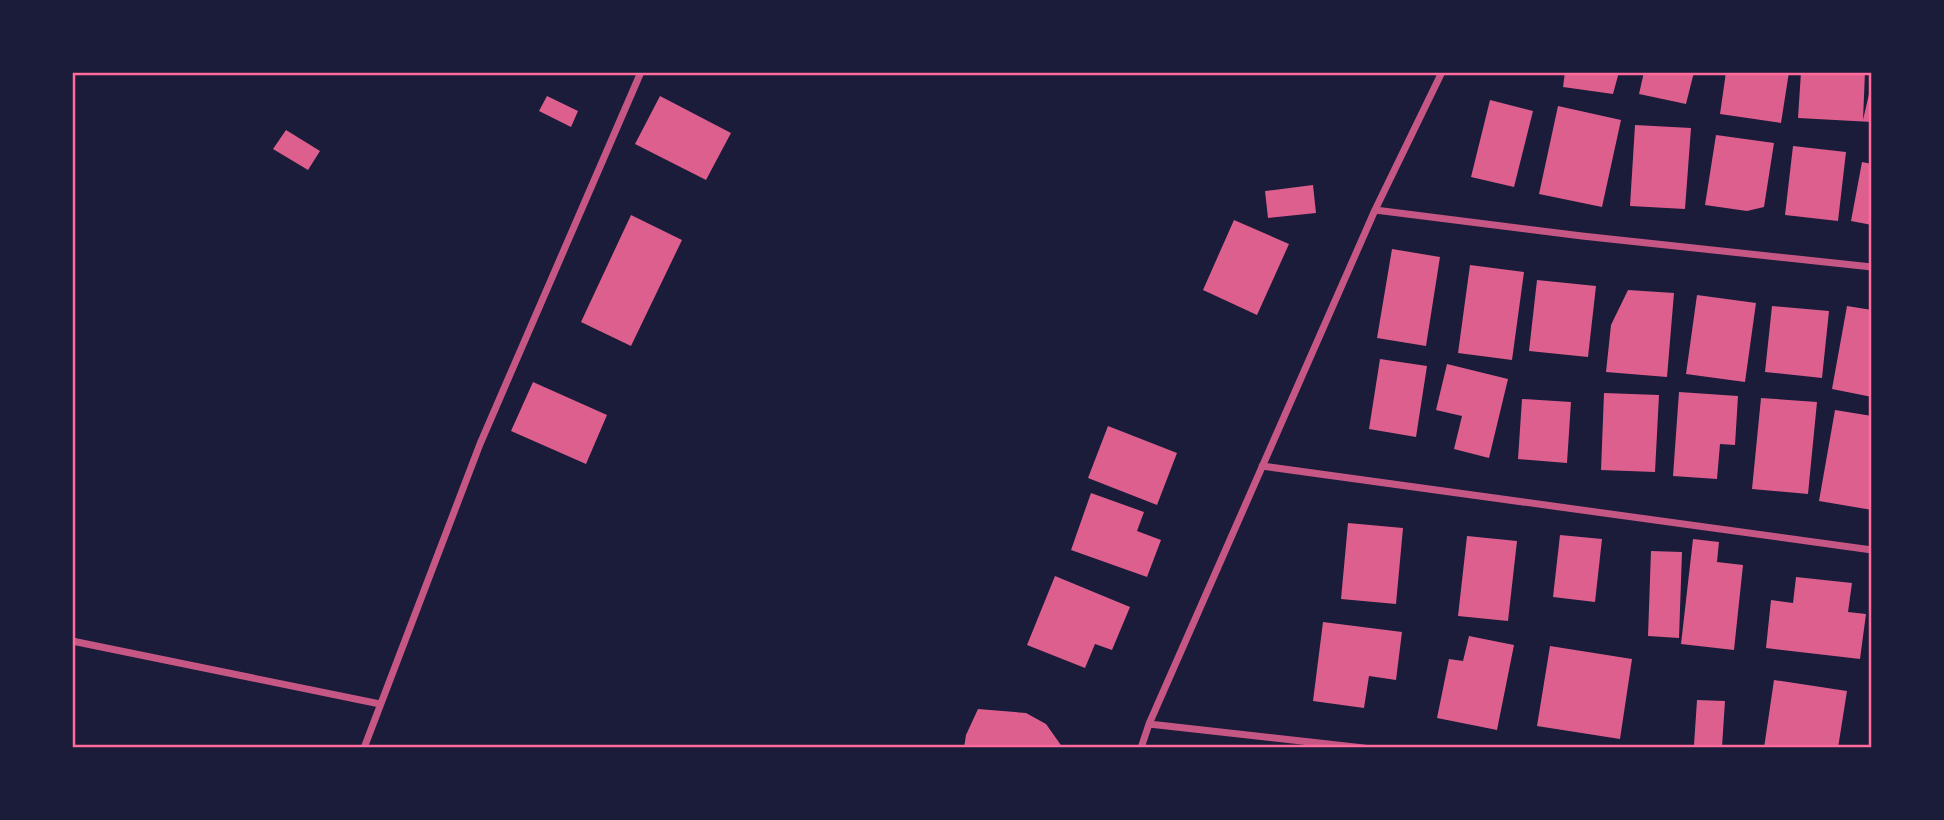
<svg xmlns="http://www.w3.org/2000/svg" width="1944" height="820" font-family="Montserrat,sans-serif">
<rect width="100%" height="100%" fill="#1b1b3a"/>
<path fill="#dd5f8e" d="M1565,72H1619L1613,94L1563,87Z
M1644,72H1694L1686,104L1639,94Z
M1726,72H1789L1781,123L1720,114Z
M1801,72H1865L1863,120L1872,81V122L1798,118Z
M547,96L578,111L571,127L539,111Z
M660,96L731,133L706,180L635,144Z
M1490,100L1533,111L1514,187L1471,177Z
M1558,106L1621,120L1602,207L1539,194Z
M1635,125L1691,128L1685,209L1630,206Z
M286,130L320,151L308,170L273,149Z
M1716,135L1774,143L1764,207L1747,211L1705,205Z
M1793,146L1846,152L1838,221L1785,215Z
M1862,162L1872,164V225L1851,221Z
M1313,185L1316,213L1268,218L1265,191Z
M631,215L682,240L631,346L581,322Z
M1234,220L1289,244L1257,315L1203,290Z
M1392,249L1440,257L1426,346L1377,338Z
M1470,265L1524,272L1512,360L1458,353Z
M1537,280L1596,286L1588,357L1529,351Z
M1628,290L1674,293L1667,377L1606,372L1611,325Z
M1697,295L1756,303L1745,382L1686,374Z
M1772,306L1829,311L1822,378L1765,372Z
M1847,306L1872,310V397L1832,389Z
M1380,359L1427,366L1416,437L1369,429Z
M1447,364L1508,379L1489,458L1454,449L1462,416L1436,410Z
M533,382L607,415L586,464L511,431Z
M1679,392L1738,396L1735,445L1720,444L1717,479L1673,476Z
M1604,393L1659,395L1655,472L1601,470Z
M1761,398L1817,402L1808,494L1752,489Z
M1522,399L1571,402L1567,463L1518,459Z
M1835,410L1872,416V510L1819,501Z
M1108,426L1177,453L1157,505L1088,478Z
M1091,493L1144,512L1137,531L1161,540L1147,577L1071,550Z
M1348,523L1403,528L1396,604L1341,599Z
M1560,535L1602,539L1595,602L1553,597Z
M1467,536L1517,541L1508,621L1458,616Z
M1693,539L1719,542L1717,562L1743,565L1734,650L1681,644Z
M1651,551L1682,552L1679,638L1648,636Z
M1055,576L1130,607L1112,650L1095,644L1085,668L1027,645Z
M1796,577L1852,583L1848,612L1866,614L1860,659L1766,648L1771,600L1793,603Z
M1323,622L1402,632L1396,680L1369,676L1364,708L1313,701Z
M1469,636L1514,645L1497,730L1437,718L1449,659L1463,661Z
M1550,646L1632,659L1620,739L1537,726Z
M1774,680L1847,691L1838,748H1764Z
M1697,700L1725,701L1722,747L1694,745Z
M978,709L1026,713L1046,724L1063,748H964L966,735Z"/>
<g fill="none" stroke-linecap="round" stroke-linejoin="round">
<path stroke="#c65784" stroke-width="7" d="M1375,210L1582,236L1872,267
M1262,466L1872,550
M72,641L380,704
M1149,724L1364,748
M364,748L480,444L641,72
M1141,748L1149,724L1375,210L1442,72"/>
</g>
<rect width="1944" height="820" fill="none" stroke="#1b1b3a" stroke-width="147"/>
<rect x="74" y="74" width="1796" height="672" fill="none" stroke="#ff6b9d" stroke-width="2.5"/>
</svg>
